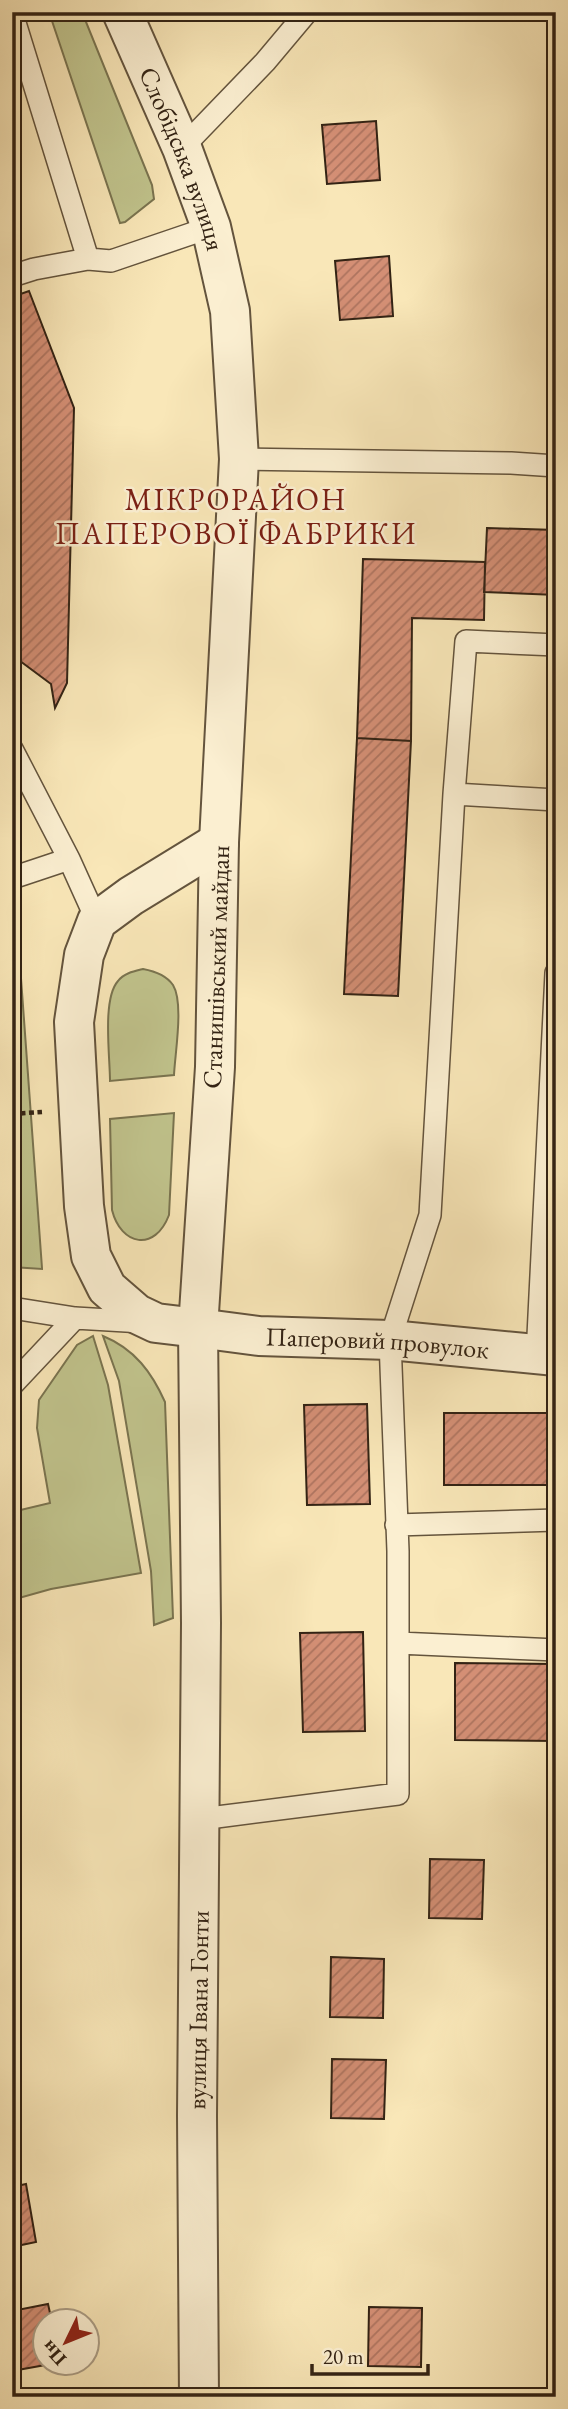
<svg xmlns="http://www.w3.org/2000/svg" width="568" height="2409" font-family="'EB Garamond',serif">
<defs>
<pattern id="building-hatch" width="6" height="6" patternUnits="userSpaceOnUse" patternTransform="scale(1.75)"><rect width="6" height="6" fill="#d48f75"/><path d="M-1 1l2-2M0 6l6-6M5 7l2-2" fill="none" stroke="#ad745f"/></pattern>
</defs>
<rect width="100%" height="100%" fill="#f9e7b8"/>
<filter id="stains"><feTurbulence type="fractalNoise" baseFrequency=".00286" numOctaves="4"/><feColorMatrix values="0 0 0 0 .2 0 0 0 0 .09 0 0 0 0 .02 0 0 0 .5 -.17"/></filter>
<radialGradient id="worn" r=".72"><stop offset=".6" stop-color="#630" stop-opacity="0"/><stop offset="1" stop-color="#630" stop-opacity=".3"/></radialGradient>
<path fill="#c1c48d" stroke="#7a7450" stroke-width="2" d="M49,12H82L152,185L154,199L125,222L120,223Z
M17,923L42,1268V1269L12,1267V924Z
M143,969C154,971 166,975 173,985C184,1003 175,1053 174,1075L110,1081C110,1056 102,999 118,981C124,973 135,971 143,969Z
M174,1113L169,1215C155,1252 121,1246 112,1210L110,1119Z
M93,1336L108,1385L141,1573L51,1589L12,1600V1512L50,1503L37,1428L39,1400L77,1345Z
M103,1336C135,1349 152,1373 165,1402L173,1618L154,1625L151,1571L119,1381Z"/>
<path fill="url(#building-hatch)" stroke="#332314" stroke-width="2" d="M376,121L380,180L327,184L322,125Z
M389,256L393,316L340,320L335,261Z
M29,291L74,408L67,683L55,708L51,684L12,655V297Z
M487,528L556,530V595L484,592Z
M363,559L485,562L484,620L412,618L411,741L357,738Z
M357,738L411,741L398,996L344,994Z
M367,1404L370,1504L307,1505L304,1405Z
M444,1413H556V1485H444Z
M363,1632L365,1731L303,1732L300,1633Z
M455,1663L556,1664V1741L455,1740Z
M430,1859L484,1860L482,1919L429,1918Z
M331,1957L384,1959L383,2018L330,2017Z
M332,2059L386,2060L384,2119L331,2118Z
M26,2184L36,2242L12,2247V2187Z
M48,2304L52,2322H46V2364H51L12,2371V2311Z
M369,2307L422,2308L421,2367L368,2366Z"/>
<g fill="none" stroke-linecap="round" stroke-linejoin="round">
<g stroke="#64543d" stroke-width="24">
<path id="service" d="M12,13L88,259
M182,148L265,62L307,12
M12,276L34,269L88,259L111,261L211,227
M239,459L511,463L556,466
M12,749L69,859L12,878
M454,794L556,800
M69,859L97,921
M12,1308L75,1318L143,1322
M537,1356L556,973
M12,1385L75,1318
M396,1525L556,1520
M398,1643L556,1650
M201,1819L398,1794V1551L390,1340L430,1215L454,794L466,641L556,645"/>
</g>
<g stroke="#64543d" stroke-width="42">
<g id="minor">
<path id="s1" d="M198,1328L259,1336L390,1340L556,1356"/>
</g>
</g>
<g stroke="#64543d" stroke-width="42">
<g id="tertiary">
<path id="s2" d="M122,12L182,148L211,227L230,311L239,459L219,842L215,1067L198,1328L201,1623L197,2116L199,2397"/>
<path d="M198,1328L156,1323L137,1314L107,1288L91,1256L84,1206L74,1022L84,955L97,921L131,896L219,842"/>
</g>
</g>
<path stroke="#332314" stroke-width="4.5" stroke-dasharray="5 3.5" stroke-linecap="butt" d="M12,1114L42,1112"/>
<use href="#service" stroke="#fbefd1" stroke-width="21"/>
<use href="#minor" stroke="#fbefd1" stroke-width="38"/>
<use href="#tertiary" stroke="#fbefd1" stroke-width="38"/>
</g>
<g text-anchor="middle" stroke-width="5" stroke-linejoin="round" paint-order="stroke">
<g font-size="26" fill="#332314" stroke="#fbefd1">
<text dy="9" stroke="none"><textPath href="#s2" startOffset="159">Слобідська вулиця</textPath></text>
<text transform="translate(216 967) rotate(-88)" y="9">Станишівський майдан</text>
<text dy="9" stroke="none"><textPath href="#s1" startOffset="180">Паперовий провулок</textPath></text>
<text transform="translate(198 2010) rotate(-89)" y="9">вулиця Івана Гонти</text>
</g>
<g font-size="30" letter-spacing="2" fill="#7a1f14" stroke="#fbefd1">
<text x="236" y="510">МІКРОРАЙОН<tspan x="236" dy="34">ПАПЕРОВОЇ ФАБРИКИ</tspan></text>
</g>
</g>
<rect width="568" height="2409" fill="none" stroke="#f9e7b8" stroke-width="42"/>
<rect x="14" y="14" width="540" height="2381" fill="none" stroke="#332314" stroke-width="3.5"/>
<rect x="21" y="21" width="526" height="2367" fill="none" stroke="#332314" stroke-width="2"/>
<g transform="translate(66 2342) rotate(227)"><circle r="33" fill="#fbefd1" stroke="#ab9d85" stroke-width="2"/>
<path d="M0-5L12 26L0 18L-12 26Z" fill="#8f2418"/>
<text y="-10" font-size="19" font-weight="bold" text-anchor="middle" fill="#332314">Пн</text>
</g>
<path d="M312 2364v10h116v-10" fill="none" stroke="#332314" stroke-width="3.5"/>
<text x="323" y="2364" font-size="21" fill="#332314" stroke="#fbefd1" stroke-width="5" paint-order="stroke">20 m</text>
<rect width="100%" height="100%" filter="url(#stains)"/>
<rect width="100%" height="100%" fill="url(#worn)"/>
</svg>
